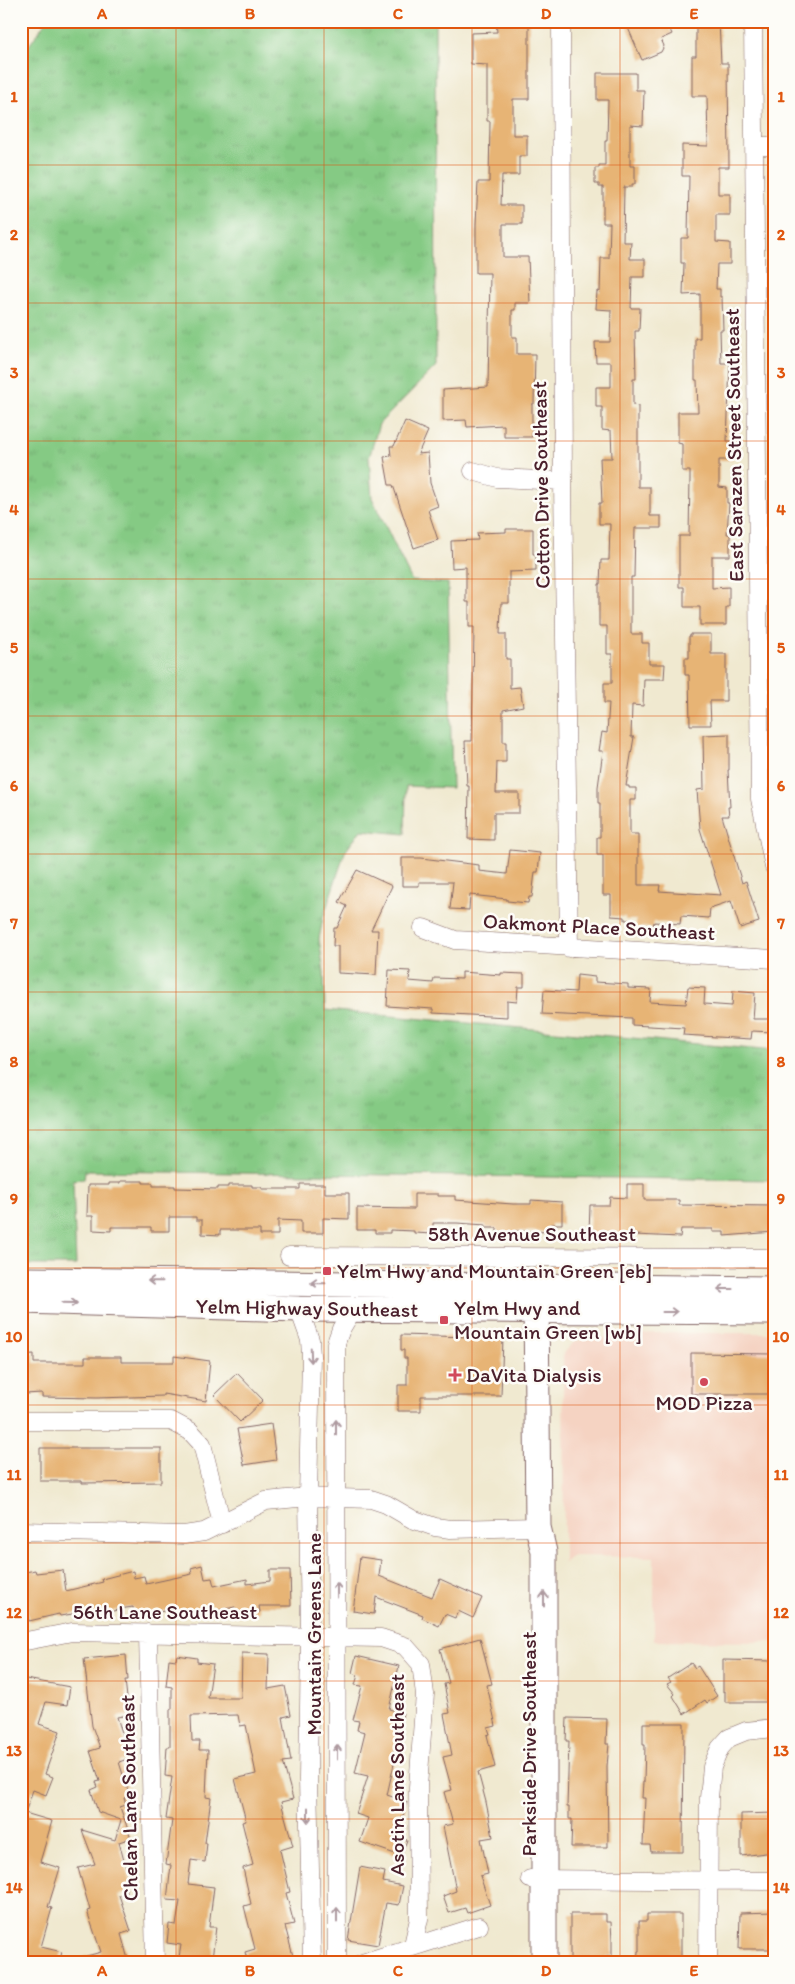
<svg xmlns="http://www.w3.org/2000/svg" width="795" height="1984" font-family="Itim,sans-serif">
<defs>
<pattern id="grass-tufts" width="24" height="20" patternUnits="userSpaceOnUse" patternTransform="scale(1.25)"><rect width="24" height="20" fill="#85ca84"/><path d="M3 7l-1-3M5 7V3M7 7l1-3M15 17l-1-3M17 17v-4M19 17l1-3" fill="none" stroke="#74ad72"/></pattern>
</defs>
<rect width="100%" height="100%" fill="#fdfcf7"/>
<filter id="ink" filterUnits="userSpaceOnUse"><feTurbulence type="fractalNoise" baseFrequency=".02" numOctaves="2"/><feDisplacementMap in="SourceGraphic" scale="10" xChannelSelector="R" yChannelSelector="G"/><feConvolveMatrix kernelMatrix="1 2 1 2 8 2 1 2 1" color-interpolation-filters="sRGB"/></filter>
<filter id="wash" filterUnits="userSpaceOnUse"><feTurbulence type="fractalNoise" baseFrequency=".0096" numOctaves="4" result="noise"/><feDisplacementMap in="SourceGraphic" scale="20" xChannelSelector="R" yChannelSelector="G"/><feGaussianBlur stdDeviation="1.12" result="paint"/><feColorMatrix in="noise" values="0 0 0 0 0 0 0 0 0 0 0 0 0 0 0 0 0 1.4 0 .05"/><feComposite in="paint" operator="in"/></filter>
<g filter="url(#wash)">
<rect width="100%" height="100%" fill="#f0e9d0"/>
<path fill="#f5d3c2" d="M654,1333H774V1642L654,1641V1557L572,1556L564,1563L563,1354L575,1341Z"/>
<path fill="url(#grass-tufts)" stroke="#687458" d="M46,21H435L436,366L379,424L369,458L372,498L412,581L448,583L452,788L406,786L405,834L361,830L345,852L323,918L319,939L324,972L325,1010L774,1051V1180L85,1171L84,1179L73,1180L76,1265H21V57Z"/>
<g id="blocks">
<path fill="#e7b474" d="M496,21H529V99H513V135H527V156H519V175H502L501,205H522V224H503V257H528L530,303H515V310H512V337H517V354H535L534,404H532V437H504V425L467,427L466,420L443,421V390L488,387L490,273H476V224L478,182H489L490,121H487V65L471,64V33L497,32Z
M625,21H666L672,34L661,39L664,46L661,52L642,60Z
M696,21H719L721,63H728L729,167H718V194H730V215H716V242L730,243V264H717L716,289H720V297H722L723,330H720L721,363H730L727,441H732V460H719V487L727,488V503H729L727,534H730V556H712V588L729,587V607H726V625H700V607H684V587H679V536H689L690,478V471H682V444L678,443V412H698L697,380H695V338H700V294L683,295L684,263H681V238H688L689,176H682V145L708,146L707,96H692V56H696Z
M597,73H636V90H644L643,126L630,125V166H635V184H632V187H624L623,242H631L630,259H645V277H632L631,308H640L639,331H635L636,379H633V405L638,406V487H650V516H661V528H635L634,577H631V634H642V643H649V664H665L664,679H644L643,706L632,705L631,737H634L626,786H629V788H636V800H630V834H638V885H660L659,891L721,895L700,829L697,790L704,789L703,735L729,734V770H728L730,807H728L729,816H722L742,883L746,881L759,922L740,928L731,901L710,908L709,918L681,916L680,924L654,922L653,928L636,927V920H625V917L611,916V895H603V855H597V837H600V803H598V787L603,751H599L602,732L607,733L609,703H604V683H612V654H607V626H599V584H600L601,560H609L610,524H599V503H602L600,458H612L611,431L602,430V407H596V387H611V362H596L595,342H610L611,310L596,309L597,291L600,292L601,258H609L610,223H603V187H599V184H595V168H599V165H605V141H607L608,100H597Z
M405,421L428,431L418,454L428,453L430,483L438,506L428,510L438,540L414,548L393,485H389L384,457L391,456L390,446H394Z
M506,529H533V554H536V571L509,572V603H501L500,634H506V659H510V688L520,687L523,706L503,710V742H506V762H497L496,793H519V813H494V840L468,839L469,786H467L465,741H472L474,627H469V602H466V567L452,568L451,541L478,540L477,533L506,532Z
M691,634H711V654H726V701H710L711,725H690L689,675H685V658H689V636H691Z
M510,850L540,853L538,872H535L532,897H529L528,903L507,901V899L470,895L469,910L450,909L453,882H419V886H402V858H421L479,865V871L507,874Z
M357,870L392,886L371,930H378L376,975L338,973V946H333L334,928H337L347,906L339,902Z
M389,970L410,971L409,981L433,983L434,978L462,979V972L501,975V973L524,974V987H518L517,1002L507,1001V1017L433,1013V1009L387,1006Z
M577,975L595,977V982L628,984V988L651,989L650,1002L686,1004L688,987L705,988L704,1004L732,1006L733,991L755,993L753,1019H774L773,1032L752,1031L751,1039L683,1035L684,1028L632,1025V1018L542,1014L544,990L576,992Z
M120,1181H143V1183H153V1186H175V1188L218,1189V1187H228V1185H252V1187H262V1189H300V1184H325V1193H349V1219L323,1218V1233H301V1221L278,1220V1235H260V1230H220V1235L202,1234V1220H196V1217H169V1231H151V1227H111V1231L93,1230V1216H87L88,1185H109V1183H120Z
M627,1184H644V1200H679V1205L774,1206V1232L724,1236V1232H713V1229H681L680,1237L589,1233L590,1205H609L610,1197L627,1198Z
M414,1194H438V1196H455V1200L513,1204H531V1200L562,1202V1224H551V1232L515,1231L514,1234L497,1232V1228H486V1225L457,1223H433V1234L414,1233V1231L390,1230V1233H375V1230H357V1208L414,1209Z
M401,1335L503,1338L501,1396H421V1411H398V1385H407V1358H404V1350H401Z
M691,1353L774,1354V1394H691Z
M34,1354V1363H85V1357H121V1362H174V1356L210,1361L206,1401L163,1394V1396L97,1398L42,1397V1393L25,1394V1389H21V1355Z
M237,1373L263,1400L240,1422L214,1395Z
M271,1424L276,1460L244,1465L237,1429Z
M40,1448H161V1482L82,1483V1481H40Z
M360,1557L381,1560L379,1576L432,1597L440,1579L482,1598L473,1618L458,1611L455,1618L445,1614L439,1626L422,1618L423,1615L376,1597L374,1614L353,1611Z
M202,1565L205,1579L212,1578L214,1586L247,1579V1584L270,1581V1570H290L291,1606H259L260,1612L236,1616L235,1607L196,1615L195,1610L169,1616L168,1610L160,1612L159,1610L134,1615L133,1607L126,1608L92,1616L91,1611L60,1616L59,1614L29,1621L21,1591V1573L35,1570L36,1573L63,1570L66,1591L103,1582L102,1579L133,1571L134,1578L144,1576L146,1584L192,1574L191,1568Z
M480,1638L492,1684L487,1685L496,1726L488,1728L490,1734L487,1735L495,1767L478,1772L486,1802L493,1837L481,1839L488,1874L480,1876L490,1905L467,1913L465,1908L449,1913L443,1896L456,1891L443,1826L453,1824L444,1792L452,1790L443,1757L452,1755L444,1714L450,1713L444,1684L449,1683L440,1649Z
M242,1653L269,1654L268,1689L285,1686L291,1715L283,1717L291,1761L283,1762L293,1799L281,1802L293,1846L280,1850L290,1892L286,1893L294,1924L285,1926L293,1956L282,1959L283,1963H248L245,1952L255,1949L244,1906L251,1904L243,1868L253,1865L242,1822L246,1821L235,1779L256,1774L246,1725L240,1726L238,1715L191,1716L192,1741H200L199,1750H208L206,1797L211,1798L205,1843H207L205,1862L191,1860L188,1884L214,1887L209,1927H216L212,1959L200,1957L199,1963H178L181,1945L167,1943L169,1924L176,1925L180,1901L167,1900L171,1865L166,1864L172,1820L166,1819L172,1777L165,1776L167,1747H170V1709H172V1687L166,1686L169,1659L176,1660L177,1655L197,1658V1662L213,1664L208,1698H241Z
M126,1655L128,1680H125L129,1715L117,1717L130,1758L119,1762L130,1797L124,1798L126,1805L120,1807L131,1838L119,1842L130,1883L125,1884L127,1893L119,1895L131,1931L121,1934L129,1963H77L76,1959L101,1952L87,1911L90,1910L78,1868L95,1864L82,1830L115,1840L121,1820L98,1812L91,1790L98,1787L96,1782L100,1781L90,1751L100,1748L92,1726L84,1659Z
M356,1656L399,1666L389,1709L403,1713L393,1754L396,1755L387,1795L407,1802L397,1836L407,1840L401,1856L360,1842L368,1818L356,1814L368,1776L355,1773L365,1732L357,1730L359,1721L353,1720L362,1686L355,1685L358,1675L352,1673Z
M723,1660L774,1661V1702H725V1691L723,1692Z
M691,1663L695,1668L698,1666L717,1696L707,1703L705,1700L684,1714L673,1696L675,1694L667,1684L671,1682L668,1678Z
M26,1679L70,1687L67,1705L46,1702L39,1724L60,1731L45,1774L53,1777L46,1795L33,1790L25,1813L52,1821L40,1862L60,1868L48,1907L52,1908L41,1947L62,1952L59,1963H21V1708Z
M567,1718L607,1719L606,1744H609L607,1766L608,1847H571L572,1819H569V1807H567L569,1741H566Z
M643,1723H684L683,1852H651L650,1845H643L645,1798H642L643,1782H644L645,1745H643Z
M774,1813V1852L741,1856V1814Z
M360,1867L385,1872L383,1882L403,1886L399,1905L386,1903L378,1945L348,1940Z
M774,1912V1949H739L740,1913Z
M570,1914H606V1922H611L612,1941V1956H607V1963H570Z
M647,1914H681V1963H637L638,1951H639V1921H647Z"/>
</g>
</g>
<g filter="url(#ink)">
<use href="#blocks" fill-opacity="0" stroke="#846665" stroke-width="1"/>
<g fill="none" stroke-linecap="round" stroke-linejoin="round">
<g stroke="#846665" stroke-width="19">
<path id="street" d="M561,21L563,481L569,948
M753,21L760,799L774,867
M754,146H774
M473,471L497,478L563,481
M423,928L455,940L774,959
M289,1256L774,1258
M299,1309L310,1340L311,1356L308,1497L310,1636L308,1779L312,1963
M21,1421H171L190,1431L202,1444L222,1524
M21,1531L184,1535L204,1532L266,1501L308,1497L371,1499L386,1504L412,1519L435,1527L450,1529L538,1527
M148,1633L155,1963
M21,1642L72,1632L381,1638L405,1646L421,1664L425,1694L418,1787L419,1919L413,1945
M530,1879L774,1881
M335,1963L337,1959L336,1343L341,1329L353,1309
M362,1963L479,1926
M708,1963L709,1798L712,1767L720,1748L729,1738L746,1731L774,1728"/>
</g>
<g stroke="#846665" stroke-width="27">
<path id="secondary" d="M21,1282L29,1280L774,1289
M536,1296L538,1527L544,1552V1963
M21,1301L299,1309L774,1312"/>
</g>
<use href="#street" stroke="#fff" stroke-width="18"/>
<use href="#secondary" stroke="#fff" stroke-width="25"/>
</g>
<defs><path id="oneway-shaft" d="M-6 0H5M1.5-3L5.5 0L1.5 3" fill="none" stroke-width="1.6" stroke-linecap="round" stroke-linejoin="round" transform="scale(1.25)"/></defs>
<g stroke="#ae9aa0">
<use href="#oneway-shaft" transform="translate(155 1281) rotate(-179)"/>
<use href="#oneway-shaft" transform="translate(318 1283) rotate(-179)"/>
<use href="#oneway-shaft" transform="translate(725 1289) rotate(-180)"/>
<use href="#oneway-shaft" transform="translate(70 1303) rotate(1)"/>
<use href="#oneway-shaft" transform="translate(670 1312)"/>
<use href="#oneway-shaft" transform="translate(311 1355) rotate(88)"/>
<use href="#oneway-shaft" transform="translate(336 1427) rotate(-90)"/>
<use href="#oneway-shaft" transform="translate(337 1590) rotate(-91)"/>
<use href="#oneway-shaft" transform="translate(544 1599) rotate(-90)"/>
<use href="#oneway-shaft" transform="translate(337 1752) rotate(-90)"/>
<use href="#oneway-shaft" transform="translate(308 1815) rotate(90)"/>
<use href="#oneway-shaft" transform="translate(337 1915) rotate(-90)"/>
</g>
</g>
<path fill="none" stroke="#e0560e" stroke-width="1" stroke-opacity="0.55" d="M176,21V1963M324,21V1963M472,21V1963M620,21V1963M21,165H774M21,303H774M21,441H774M21,579H774M21,716H774M21,854H774M21,992H774M21,1130H774M21,1268H774M21,1405H774M21,1543H774M21,1681H774M21,1819H774"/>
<g fill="#d1495b" stroke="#fdfcf7" stroke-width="2">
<rect x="322" y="1266" width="10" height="10" rx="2.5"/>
<rect x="439" y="1315" width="10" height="10" rx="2.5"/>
<path d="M452.5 1367.5h5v5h5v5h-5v5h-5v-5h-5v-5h5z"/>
<circle cx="704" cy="1382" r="5"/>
</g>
<g text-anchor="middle" stroke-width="5" stroke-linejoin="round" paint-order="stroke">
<g font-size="21" fill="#4a1f2b" stroke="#fdfcf7">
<text transform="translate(734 445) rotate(-91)" y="7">East Sarazen Street Southeast</text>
<text transform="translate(541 485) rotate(-91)" y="7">Cotton Drive Southeast</text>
<text transform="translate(599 927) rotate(3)" y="7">Oakmont Place Southeast</text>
<text x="532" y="1241">58th Avenue Southeast</text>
<text transform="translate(307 1308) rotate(1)" y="7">Yelm Highway Southeast</text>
<text x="165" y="1619">56th Lane Southeast</text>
<text transform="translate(314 1634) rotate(-90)" y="7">Mountain Greens Lane</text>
<text transform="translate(529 1744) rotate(-90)" y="7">Parkside Drive Southeast</text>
<text transform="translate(397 1775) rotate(-90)" y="7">Asotin Lane Southeast</text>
<text transform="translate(129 1798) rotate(-91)" y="7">Chelan Lane Southeast</text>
</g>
<g font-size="21" fill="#4a1f2b" stroke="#fdfcf7" text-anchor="start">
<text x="337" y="1278">Yelm Hwy and Mountain Green [eb]</text>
<text x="454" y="1315">Yelm Hwy and<tspan x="454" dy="24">Mountain Green [wb]</tspan></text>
<text x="466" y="1382">DaVita Dialysis</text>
<text x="704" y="1410" text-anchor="middle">MOD Pizza</text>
</g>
</g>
<rect width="795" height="1984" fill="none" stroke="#fdfcf7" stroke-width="55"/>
<rect x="28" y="28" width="740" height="1928" fill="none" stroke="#e0560e" stroke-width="2"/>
<g font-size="16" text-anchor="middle" font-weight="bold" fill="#e0560e">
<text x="102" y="19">A</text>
<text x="250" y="19">B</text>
<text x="398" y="19">C</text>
<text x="546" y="19">D</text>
<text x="694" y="19">E</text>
<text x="14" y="102">1</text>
<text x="781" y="102">1</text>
<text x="14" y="240">2</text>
<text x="781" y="240">2</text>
<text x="14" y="378">3</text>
<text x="781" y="378">3</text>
<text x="14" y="515">4</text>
<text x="781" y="515">4</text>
<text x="14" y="653">5</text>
<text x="781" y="653">5</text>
<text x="14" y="791">6</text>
<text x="781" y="791">6</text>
<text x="14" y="929">7</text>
<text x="781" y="929">7</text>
<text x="14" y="1067">8</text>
<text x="781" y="1067">8</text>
<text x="14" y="1204">9</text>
<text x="781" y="1204">9</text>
<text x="14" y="1342">10</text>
<text x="781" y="1342">10</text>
<text x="14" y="1480">11</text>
<text x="781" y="1480">11</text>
<text x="14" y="1618">12</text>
<text x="781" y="1618">12</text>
<text x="14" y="1756">13</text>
<text x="781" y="1756">13</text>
<text x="14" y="1893">14</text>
<text x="781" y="1893">14</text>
<text x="102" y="1976">A</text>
<text x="250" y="1976">B</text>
<text x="398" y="1976">C</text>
<text x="546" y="1976">D</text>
<text x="694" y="1976">E</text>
</g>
</svg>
